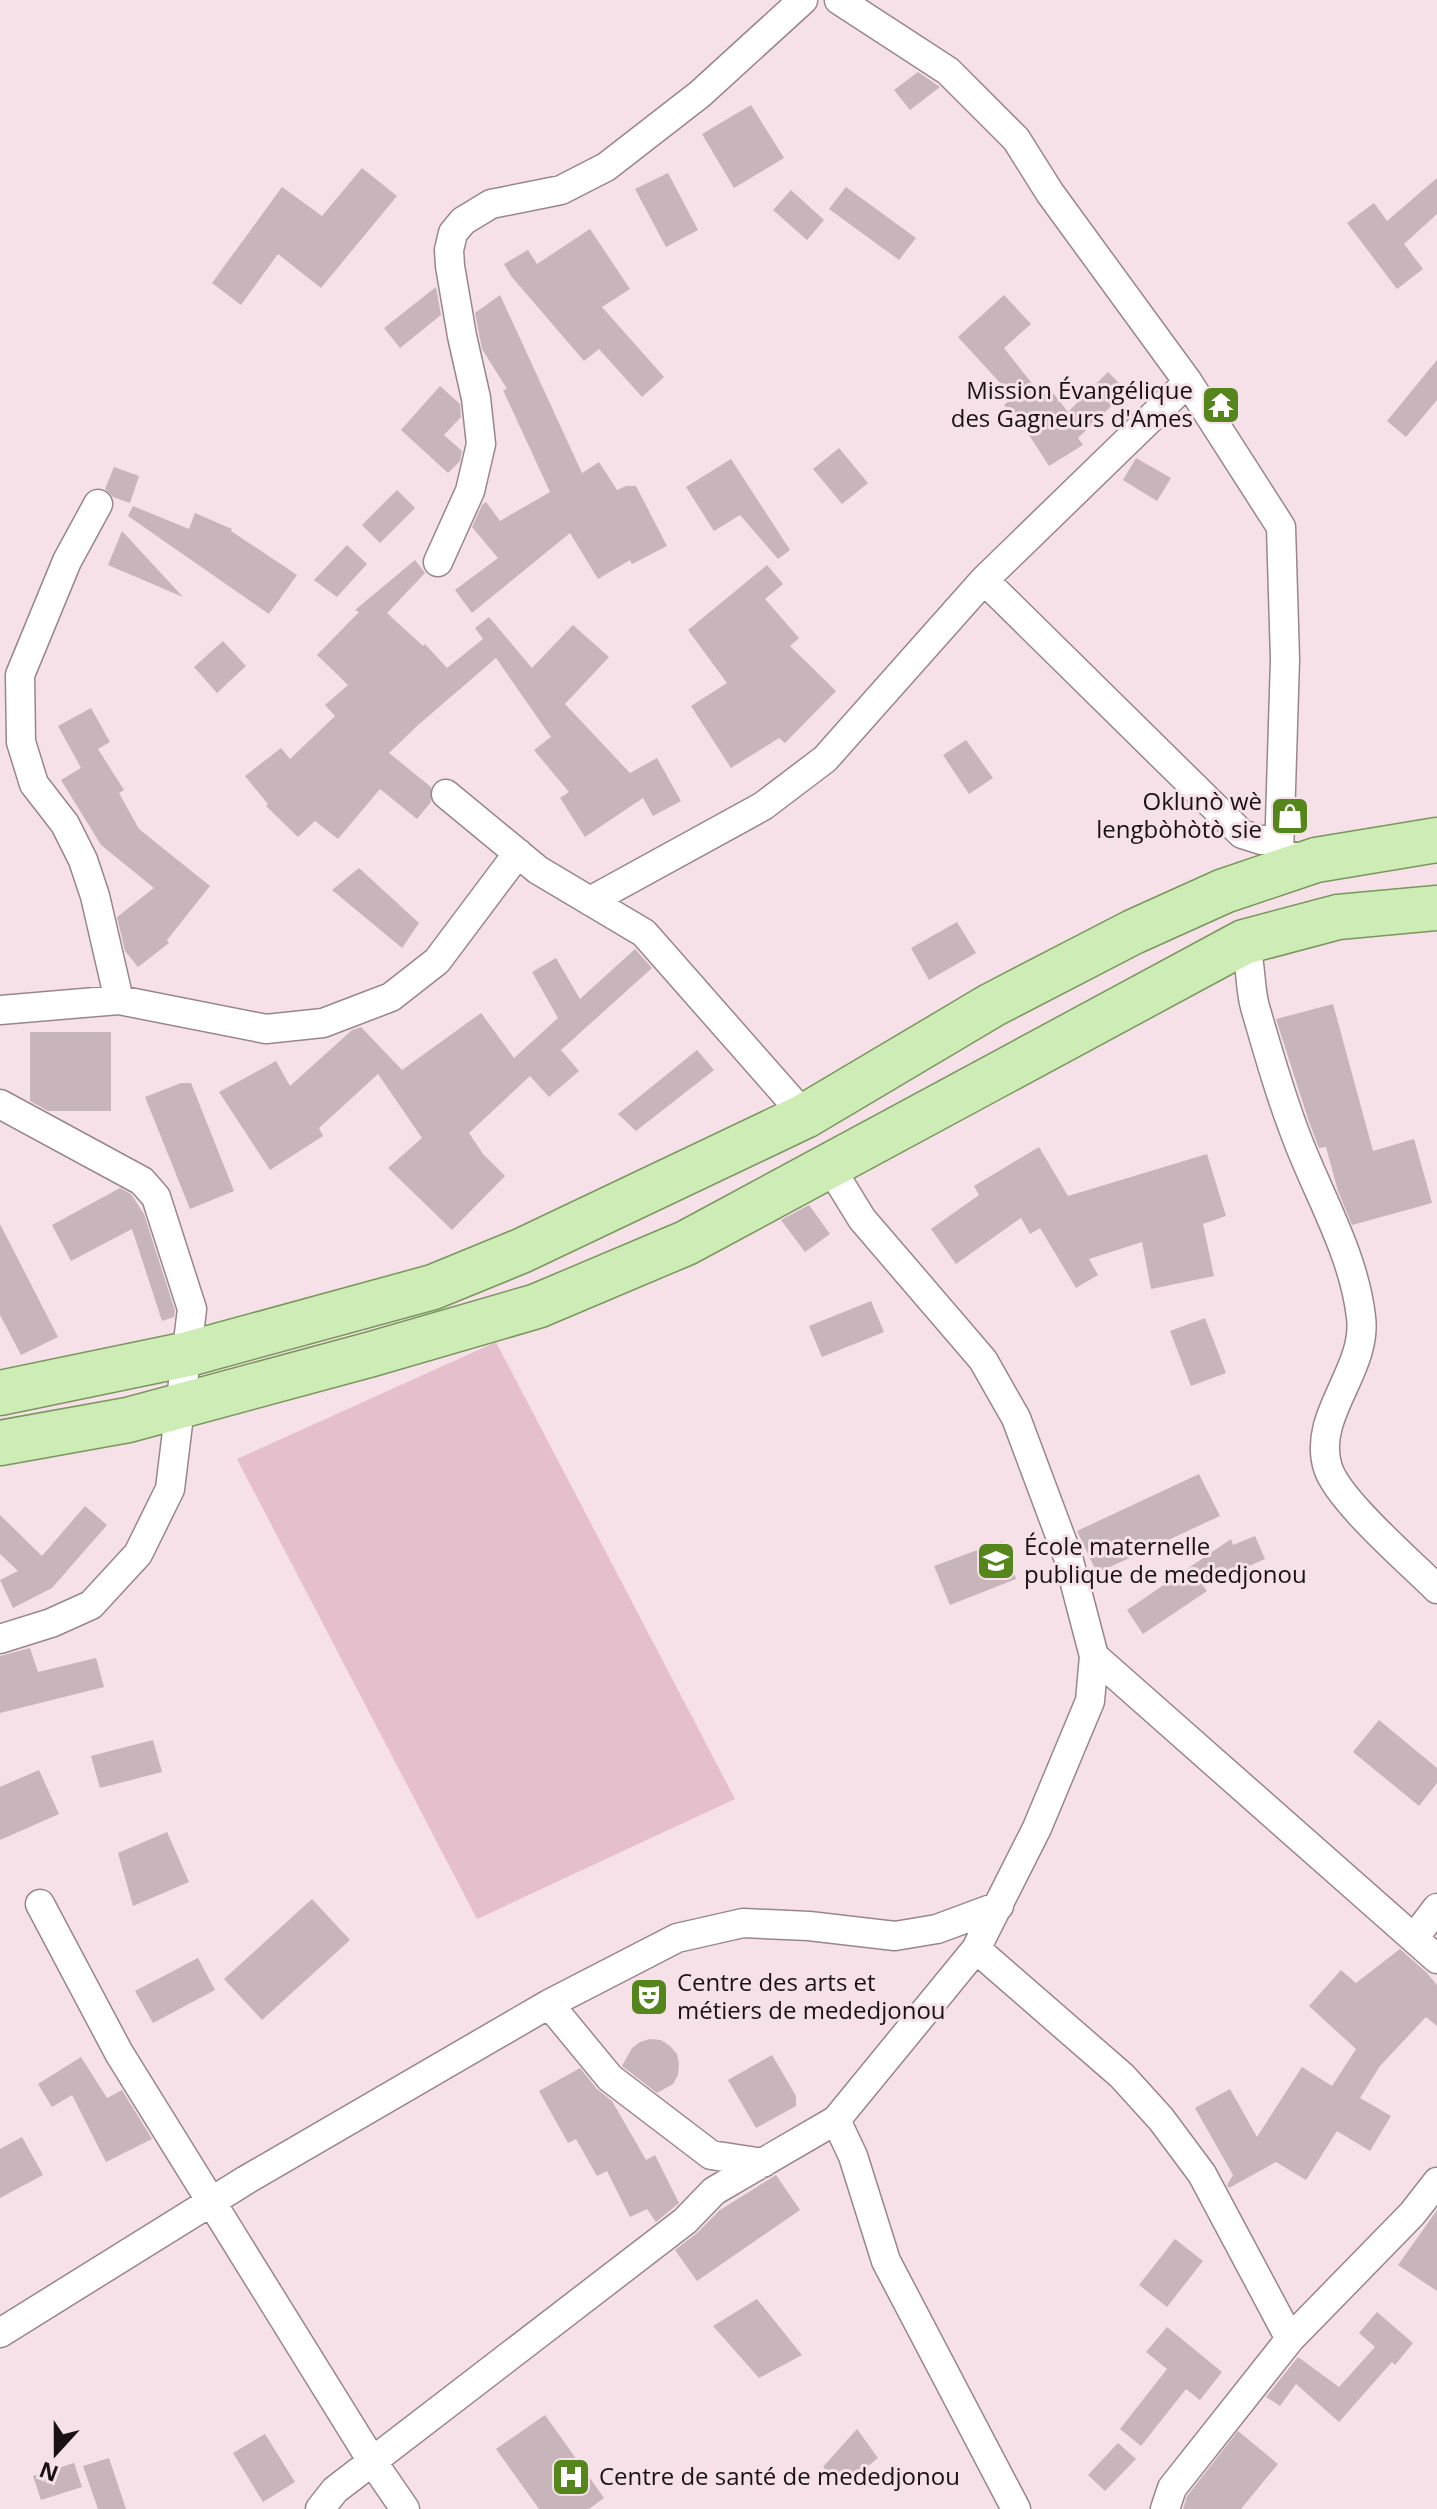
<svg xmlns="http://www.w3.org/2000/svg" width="1437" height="2509" font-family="'Open Sans',sans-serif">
<rect width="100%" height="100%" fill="#f6e1e8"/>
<path fill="#e6bfcc" d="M496,1342L735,1799L477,1919L237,1459Z"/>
<path fill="#c8b4bb" d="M918,72L940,87L910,110L894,90Z
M751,105L784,158L734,188L702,134Z
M362,168L397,196L321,288L278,254L241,305L212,283L282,187L322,216Z
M668,173L698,230L666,247L635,189Z
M1437,178V214L1404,244L1423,269L1397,289L1347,223L1374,203L1387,221Z
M846,187L916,238L899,260L829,209Z
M791,190L824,220L807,240L773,210Z
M590,229L630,289L602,307L664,377L642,397L599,349L584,361L511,276L504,264L528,250L537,264Z
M436,287L441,315L400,348L384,328Z
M500,295L582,473L599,462L617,490L626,486H636L667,546L632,564L630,560L598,579L570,533L472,613L455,590L498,558L472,527L482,505L486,502L500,521L550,492L503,390L507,389L482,349L475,313Z
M1004,295L1031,324L1004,348L1042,396L1050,389L1068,412L1108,372L1127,391L1078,438L1083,445L1049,466L1031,438L1004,405L1013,397L958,337Z
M1437,360V400L1406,437L1387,421Z
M440,386L460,404L461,417L444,435L462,451L460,461L448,473L401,430Z
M839,448L868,483L842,504L813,469Z
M1136,458L1171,478L1157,501L1123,480Z
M731,459L790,550L778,559L740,515L714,531L686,487Z
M114,467L139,476L130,503L113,497L105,489Z
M397,490L415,508L380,543L362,525Z
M133,506L189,529L195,513L232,529L231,531L297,575L269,614L128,516Z
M122,531L183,597L108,565Z
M347,545L367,564L337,597L314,580Z
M415,560L425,573L387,613L423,646L425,644L447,668L483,639L475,628L489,617L532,668L573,625L609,657L565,704L630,773L657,758L681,801L653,816L643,798L585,837L560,798L569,792L534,750L551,737L496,658L417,726L389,753L431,787V802L417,819L380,789L338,839L315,821L298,837L266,806L268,804L245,776L281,748L290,759L335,716L325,705L348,685L317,655L359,612L355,610Z
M767,565L783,584L765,599L799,638L790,646L836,691L785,743L779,738L731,768L691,706L727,683L688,630Z
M223,641L246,666L217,693L194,667Z
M91,708L110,742L98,749L124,790L119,793L139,829L210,886L167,940L169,943L138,967L125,951L117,917L154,888L101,845L61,780L81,768L58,726Z
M966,740L993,778L969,794L943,755Z
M359,868L419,923L402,948L332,890Z
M957,922L976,953L929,980L911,948Z
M635,949L652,968L561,1050L579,1071L549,1097L530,1076L469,1133L483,1154L505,1176L452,1230L388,1168L422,1138L378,1074L319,1128L323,1136L270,1170L219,1092L276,1061L290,1086L352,1030L361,1027L402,1070L481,1013L514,1058L558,1018L532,972L556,958L580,999Z
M1333,1004L1373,1151L1414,1139L1432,1203L1352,1225L1338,1191L1326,1147L1319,1148L1308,1119L1276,1019Z
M30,1032H111V1111H48L30,1101Z
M697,1050L714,1070L636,1131L618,1114Z
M181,1083H191L234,1191L190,1209L145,1097Z
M1039,1147L1068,1196L1207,1154L1226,1216L1203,1224L1214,1276L1151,1289L1142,1242L1089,1259L1098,1275L1076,1288L1040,1228L1030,1234L1021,1218L956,1264L931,1229L979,1195L974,1186Z
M120,1188L131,1194L144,1214L175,1311L174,1317L162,1321L132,1229L71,1261L52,1225Z
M809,1205L830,1234L805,1252L781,1220Z
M0,1224L58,1337L21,1355L0,1315Z
M871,1301L884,1332L822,1357L809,1326Z
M1205,1318L1226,1373L1191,1386L1170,1331Z
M1199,1474L1220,1516L1097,1573L1077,1531Z
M85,1506L107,1525L52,1588L13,1608L0,1580L18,1571L0,1554V1515L42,1556Z
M1255,1536L1265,1559L1203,1586L1207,1591L1143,1634L1127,1610L1231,1539L1233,1545Z
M1002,1541L1016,1579L950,1605L934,1566Z
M30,1648L38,1672L96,1658L104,1687L0,1713V1656Z
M1379,1720L1437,1768V1783L1419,1806L1353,1752Z
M153,1740L162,1772L100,1788L91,1756Z
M39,1770L59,1814L0,1840V1787Z
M167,1832L189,1882L133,1906L118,1853Z
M312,1899L350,1940L262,2020L224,1979Z
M1400,1949L1427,1973L1437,1985V2026L1426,2017L1380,2066L1360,2098L1391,2116L1370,2151L1337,2131L1306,2180L1276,2162L1229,2188L1227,2185L1233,2175L1195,2108L1230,2089L1257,2137L1302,2067L1332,2086L1356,2049L1309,2006L1341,1970L1356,1983Z
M198,1958L215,1990L153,2023L135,1991Z
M650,2039L661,2040L670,2046L677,2054L679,2064L678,2075L673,2084L657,2093L622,2066L632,2048L640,2042Z
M772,2055L796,2096V2106L756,2128L728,2080Z
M81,2057L107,2098L122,2090L152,2139L106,2162L72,2095L52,2107L38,2084Z
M580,2068L597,2089L612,2101L646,2160L655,2155L679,2203L656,2222L647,2209L630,2217L607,2171L597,2176L576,2139L568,2143L539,2091Z
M22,2137L43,2175L0,2198V2149Z
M776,2175L800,2210L697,2281L675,2250L697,2233L720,2210Z
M1437,2210V2291L1398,2265Z
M1175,2239L1203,2261L1167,2307L1139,2285Z
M757,2299L802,2355L759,2378L713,2326Z
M1377,2312L1413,2343L1395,2365L1392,2362L1339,2422L1296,2384L1280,2406L1266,2397L1298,2357L1339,2387L1375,2347L1359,2333Z
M1167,2327L1222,2372L1200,2400L1186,2389L1141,2446L1120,2429L1167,2369L1146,2352Z
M545,2415L604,2498L589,2509H539L496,2449Z
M857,2429L878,2458L844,2486L823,2467Z
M1238,2431L1278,2464L1241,2509H1183L1187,2496Z
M265,2434L295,2482L263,2502L233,2453Z
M1118,2443L1136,2459L1105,2491L1088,2475Z
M109,2458L126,2509H98L83,2466Z
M74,2463L82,2487L41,2500L33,2476Z"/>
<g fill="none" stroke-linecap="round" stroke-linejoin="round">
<g stroke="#99868c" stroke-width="31">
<path id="minor" d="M839,0L948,71L1016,139L1050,193L1188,382L1281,527L1285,659L1279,854L1311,859
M1188,382L984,580L1242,834L1261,840L1278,839
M98,504L67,561L20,675L21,742L34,784L65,824L83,860L95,896L119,1000
M438,562L470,491L481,444L476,398L462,336L450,266L449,250L453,233L463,221L491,204L561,190L606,167L700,94L803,0
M446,794L538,870L644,933L805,1116
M590,901L763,806L825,759L984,580
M1244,942C1252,963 1249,986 1255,1007C1268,1052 1281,1098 1298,1141C1320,1198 1354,1255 1361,1317C1368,1370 1311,1416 1328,1468C1338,1500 1410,1562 1437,1589
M0,1010L119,1000L266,1029L323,1023L391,997L437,961L518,853
M0,1104L142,1181L156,1197L192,1309L170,1489L138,1554L91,1605L51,1623L0,1639
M1094,1656L1437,1959
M40,1904L119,2053L372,2461L405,2509
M1414,1938L1437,1908
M976,1949L1122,2076L1161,2119L1202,2174L1290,2339
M549,2004L610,2078L711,2155L763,2163
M836,2120L853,2156L886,2261L1016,2509
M0,2333L246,2180L549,2004L677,1938L743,1923L809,1926L895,1936L937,1929L999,1906
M320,2509L335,2490L685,2221L714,2191L836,2120L976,1949L1037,1828L1090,1701L1094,1656L1068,1557L1016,1418L983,1360L862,1219L830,1167
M1165,2509L1172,2488L1290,2339L1412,2214L1437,2182"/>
</g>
<g stroke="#79975d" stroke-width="47">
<path id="primary" d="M0,1393L188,1354L433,1287L521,1251L805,1116L992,1005L1133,932L1224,891L1316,860L1437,840
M0,1443L128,1420L372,1354L537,1306L686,1243L1244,942L1338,917L1437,908"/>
</g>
<use href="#minor" stroke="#fff" stroke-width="28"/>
<use href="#primary" stroke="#ceecb5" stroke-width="44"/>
</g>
<defs>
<g id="temple-square" transform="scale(2)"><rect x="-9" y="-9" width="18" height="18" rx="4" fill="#54861b" stroke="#f6e1e8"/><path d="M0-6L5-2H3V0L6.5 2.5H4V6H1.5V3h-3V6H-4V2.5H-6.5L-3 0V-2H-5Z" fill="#fff"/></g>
<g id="shop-square" transform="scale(2)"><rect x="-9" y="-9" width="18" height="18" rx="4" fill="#54861b" stroke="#f6e1e8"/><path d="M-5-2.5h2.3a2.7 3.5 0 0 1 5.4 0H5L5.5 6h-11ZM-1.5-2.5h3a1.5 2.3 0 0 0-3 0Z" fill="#fff"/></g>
<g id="school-square" transform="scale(2)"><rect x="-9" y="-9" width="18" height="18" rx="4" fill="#54861b" stroke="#f6e1e8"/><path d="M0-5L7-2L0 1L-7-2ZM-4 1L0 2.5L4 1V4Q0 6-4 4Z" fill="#fff"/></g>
<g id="theatre-square" transform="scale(2)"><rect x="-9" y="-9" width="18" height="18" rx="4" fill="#54861b" stroke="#f6e1e8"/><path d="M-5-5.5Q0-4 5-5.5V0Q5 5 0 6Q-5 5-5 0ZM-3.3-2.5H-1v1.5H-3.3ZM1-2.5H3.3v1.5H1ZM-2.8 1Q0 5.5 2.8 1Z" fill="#fff"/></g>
<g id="hospital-square" transform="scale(2)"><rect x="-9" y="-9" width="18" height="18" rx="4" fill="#54861b" stroke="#f6e1e8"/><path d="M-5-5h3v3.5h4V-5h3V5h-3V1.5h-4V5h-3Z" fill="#fff"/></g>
</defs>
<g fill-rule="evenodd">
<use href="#temple-square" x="1221" y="405"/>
<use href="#shop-square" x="1290" y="816"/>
<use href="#school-square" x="996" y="1561"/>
<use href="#theatre-square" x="649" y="1997"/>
<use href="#hospital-square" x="571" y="2477"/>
</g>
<g text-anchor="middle" stroke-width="6" stroke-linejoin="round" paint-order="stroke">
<g font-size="24" fill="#191215" stroke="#f6e1e8" text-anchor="start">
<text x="1193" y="399" text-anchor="end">Mission Évangélique<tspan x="1193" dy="28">des Gagneurs d'Ames</tspan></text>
<text x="1262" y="810" text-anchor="end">Oklunò wè<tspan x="1262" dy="28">lengbòhòtò sie</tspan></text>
<text x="1024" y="1555">École maternelle<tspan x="1024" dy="28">publique de mededjonou</tspan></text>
<text x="677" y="1991">Centre des arts et<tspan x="677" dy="28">métiers de mededjonou</tspan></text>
<text x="599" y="2485">Centre de santé de mededjonou</text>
</g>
</g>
<g transform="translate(56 2453) rotate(201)" stroke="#f6e1e8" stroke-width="6" paint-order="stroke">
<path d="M0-6L14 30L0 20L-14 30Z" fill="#191215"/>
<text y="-12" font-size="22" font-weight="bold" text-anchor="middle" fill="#191215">N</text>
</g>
</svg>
